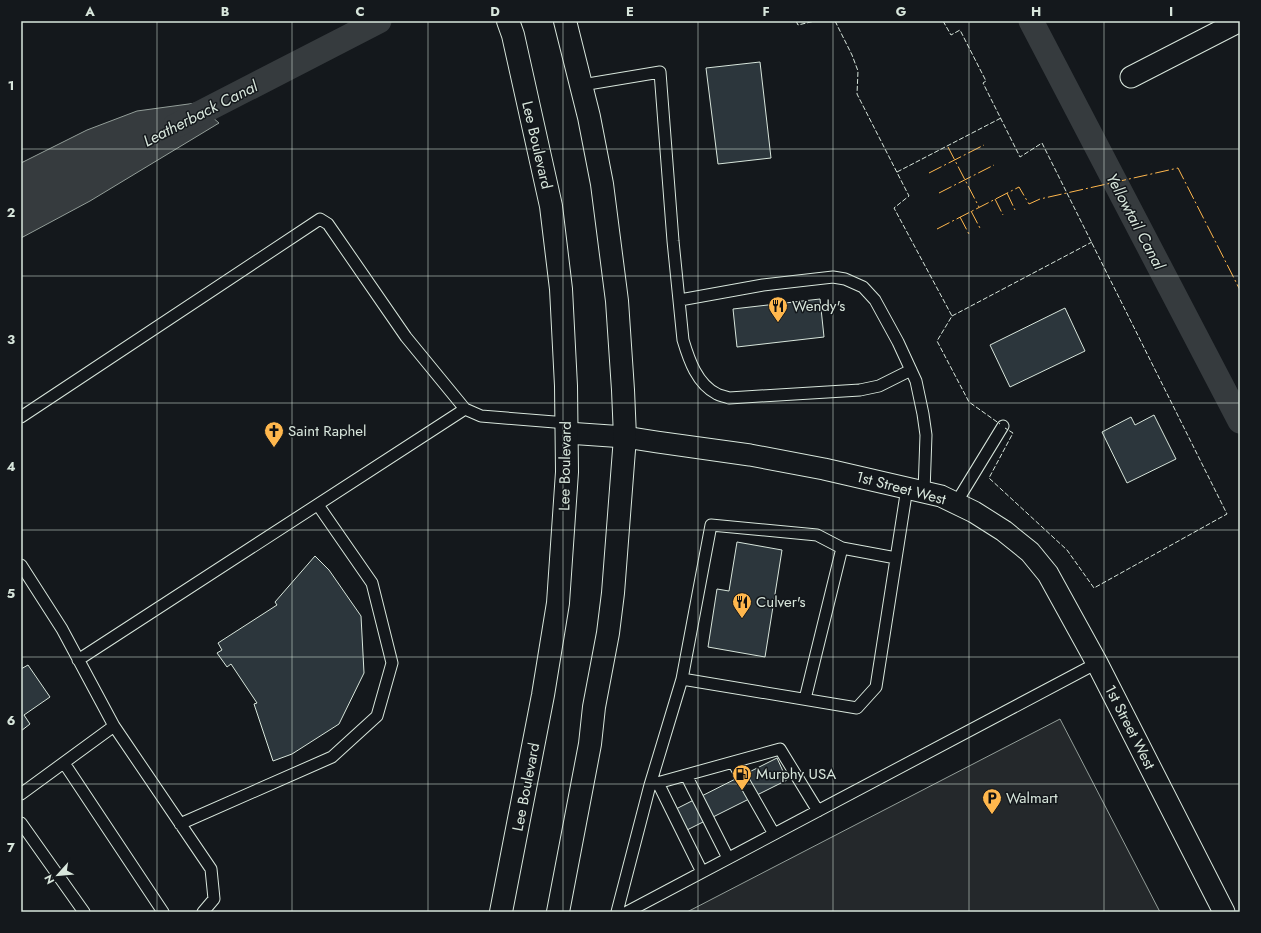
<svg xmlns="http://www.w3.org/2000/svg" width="1261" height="933" font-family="Jost,sans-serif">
<rect width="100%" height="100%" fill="#14181c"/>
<path fill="#24282b" stroke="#939e99" d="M1060,719L1160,912H687Z"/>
<path fill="#363b3e" stroke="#939e99" d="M196,103L219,123L90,201L21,238V163L87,130L137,111Z"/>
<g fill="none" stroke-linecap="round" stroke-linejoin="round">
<path stroke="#363b3e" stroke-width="25" d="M1031,21L1240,421
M175,126L379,21"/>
</g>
<path fill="#2c363c" stroke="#d8e6dc" d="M760,62L771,158L718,164L706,68Z
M820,299L824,337L737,347L733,309Z
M1065,308L1085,351L1010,387L990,345Z
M1154,415L1176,459L1127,483L1102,432L1131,417L1135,425Z
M737,542L782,550L765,657L708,647L717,589L729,591Z
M315,556L329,570L361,616L364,673L339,724L292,754L273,761L254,704L257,703L231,664L227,667L217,653L222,650L218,643L277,605L275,602Z
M28,665L50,697L24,715L30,724L21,731V669Z
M777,758L787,780L683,832L672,811Z"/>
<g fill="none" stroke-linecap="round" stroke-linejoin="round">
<g stroke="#d8e6dc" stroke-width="13">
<path id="lane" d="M582,85L660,72L673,241L683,340C689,360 697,384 717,394C720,396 725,396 729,398L860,390L879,386L911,370
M680,300L763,285L833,277L845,279L863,287L875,300L898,342L916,381L923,414L926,435L924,492
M21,417L320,219L328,224L406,337L465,409L481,416L567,423
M956,503L1003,426
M21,565L62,629L114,726L211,869L214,899L203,912
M78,660L465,409
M682,679L857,708L876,687L907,488
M805,699L842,548L896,558
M733,762L774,834
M64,763L163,912
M686,775L728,858
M658,783L702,872
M650,785L780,749L818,811
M21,794L114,726
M21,823L84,912
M180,824L332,757L377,716L392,663L372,583L318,505
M617,912L650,785L682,679L711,525L817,535L842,548
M627,912L1097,663"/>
</g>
<g stroke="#d8e6dc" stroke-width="23">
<path id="street" d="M1131,77L1240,21
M567,433L625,437L657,442L750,455L824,469L941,496L974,512L1004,531L1030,552L1048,574L1097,663L1224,912"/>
</g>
<g stroke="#d8e6dc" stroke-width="24">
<path id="secondary" d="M501,912L543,695L558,603L567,472L566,386L561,289L551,206L513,35L508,21
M558,912L590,744L594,707L608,633L613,593L625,437L623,390L617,301L602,184L589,117L565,21"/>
</g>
<use href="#lane" stroke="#14181c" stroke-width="11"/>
<use href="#street" stroke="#14181c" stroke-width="21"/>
<use href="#secondary" stroke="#14181c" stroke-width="22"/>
<path stroke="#d8e6dc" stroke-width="1" stroke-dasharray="5 2" stroke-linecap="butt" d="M796,21L798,25L815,21
M835,21L852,55L858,71L857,94L909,196L894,208L952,316L937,341L969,402L1000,424
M943,21L951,35L960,30L986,81L983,83L1020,157L1042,143L1227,514L1094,588L1067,550L989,478L1013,433L1005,428
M897,172L1001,118
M952,316L1092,242"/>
<path stroke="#ffb74d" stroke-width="1" stroke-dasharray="14 3 2 3" stroke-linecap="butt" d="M948,147L979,207
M929,173L984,145
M939,193L994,165
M1007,193L1015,210
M995,199L1003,215
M971,211L981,230
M960,217L970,236
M937,229L1019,187L1029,204L1040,199L1178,168L1240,290"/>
</g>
<path fill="none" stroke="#d8e6dc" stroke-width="1" stroke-opacity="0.55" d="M157,21V912M292,21V912M428,21V912M563,21V912M698,21V912M833,21V912M969,21V912M1104,21V912M21,149H1240M21,276H1240M21,403H1240M21,530H1240M21,657H1240M21,784H1240"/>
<defs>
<g id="restaurant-pin" transform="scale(1)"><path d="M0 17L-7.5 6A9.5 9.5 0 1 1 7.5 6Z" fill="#ffb74d" stroke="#14181c"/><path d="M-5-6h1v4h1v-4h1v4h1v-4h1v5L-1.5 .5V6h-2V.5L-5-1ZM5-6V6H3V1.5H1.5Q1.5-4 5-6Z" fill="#111"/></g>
<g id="church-pin" transform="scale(1)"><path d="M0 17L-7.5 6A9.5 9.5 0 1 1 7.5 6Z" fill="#ffb74d" stroke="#14181c"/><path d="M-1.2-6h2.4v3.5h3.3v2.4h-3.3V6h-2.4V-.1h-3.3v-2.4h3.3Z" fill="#111"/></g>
<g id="fuel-pin" transform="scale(1)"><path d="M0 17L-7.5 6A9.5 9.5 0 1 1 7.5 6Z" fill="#ffb74d" stroke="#14181c"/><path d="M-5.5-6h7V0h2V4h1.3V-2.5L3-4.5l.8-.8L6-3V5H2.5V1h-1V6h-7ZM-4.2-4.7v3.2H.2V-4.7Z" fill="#111"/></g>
<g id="parking-pin" transform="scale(1)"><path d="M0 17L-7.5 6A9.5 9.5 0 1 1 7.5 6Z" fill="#ffb74d" stroke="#14181c"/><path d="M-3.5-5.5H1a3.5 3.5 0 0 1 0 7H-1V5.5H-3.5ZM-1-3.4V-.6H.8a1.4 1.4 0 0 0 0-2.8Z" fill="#111"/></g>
</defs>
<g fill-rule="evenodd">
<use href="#restaurant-pin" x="778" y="306"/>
<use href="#church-pin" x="274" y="431"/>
<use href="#restaurant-pin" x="742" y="602"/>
<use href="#fuel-pin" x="742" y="774"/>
<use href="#parking-pin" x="992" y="798"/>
</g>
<g text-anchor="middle" stroke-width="3" stroke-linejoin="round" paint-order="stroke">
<g font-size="15" fill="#d8e6dc" stroke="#14181c">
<text transform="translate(537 145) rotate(77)" y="5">Lee Boulevard</text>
<text transform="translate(565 466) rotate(-89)" y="5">Lee Boulevard</text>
<text transform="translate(901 488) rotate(15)" y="5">1st Street West</text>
<text transform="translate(1130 727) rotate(63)" y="5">1st Street West</text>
<text transform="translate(526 787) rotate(-79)" y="5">Lee Boulevard</text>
</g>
<g font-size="15" fill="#d8e6dc" stroke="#14181c" text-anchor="start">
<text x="792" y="311">Wendy's</text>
<text x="288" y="436">Saint Raphel</text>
<text x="756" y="607">Culver's</text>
<text x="756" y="779">Murphy USA</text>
<text x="1006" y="803">Walmart</text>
</g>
<g font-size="16" font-style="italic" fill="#d8e6dc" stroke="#14181c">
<text transform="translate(200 113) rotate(-27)" y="6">Leatherback Canal</text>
<text transform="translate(1136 221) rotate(62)" y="6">Yellowtail Canal</text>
</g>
</g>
<rect width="1261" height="933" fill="none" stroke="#14181c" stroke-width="44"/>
<g transform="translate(58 875) rotate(243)" stroke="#14181c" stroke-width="3" paint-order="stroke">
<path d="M0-3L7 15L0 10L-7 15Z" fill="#d8e6dc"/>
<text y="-6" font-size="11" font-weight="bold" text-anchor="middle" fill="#d8e6dc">N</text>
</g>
<rect x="22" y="22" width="1217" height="889" fill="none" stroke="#d8e6dc" stroke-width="1.5"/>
<g font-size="13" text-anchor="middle" font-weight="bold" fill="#d8e6dc">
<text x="90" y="16">A</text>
<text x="225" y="16">B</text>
<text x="360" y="16">C</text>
<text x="495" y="16">D</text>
<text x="630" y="16">E</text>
<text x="766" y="16">F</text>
<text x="901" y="16">G</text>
<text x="1036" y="16">H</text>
<text x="1171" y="16">I</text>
<text x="11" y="90">1</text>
<text x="11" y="217">2</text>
<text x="11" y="344">3</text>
<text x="11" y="471">4</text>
<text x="11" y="598">5</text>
<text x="11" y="725">6</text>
<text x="11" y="852">7</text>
</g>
</svg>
